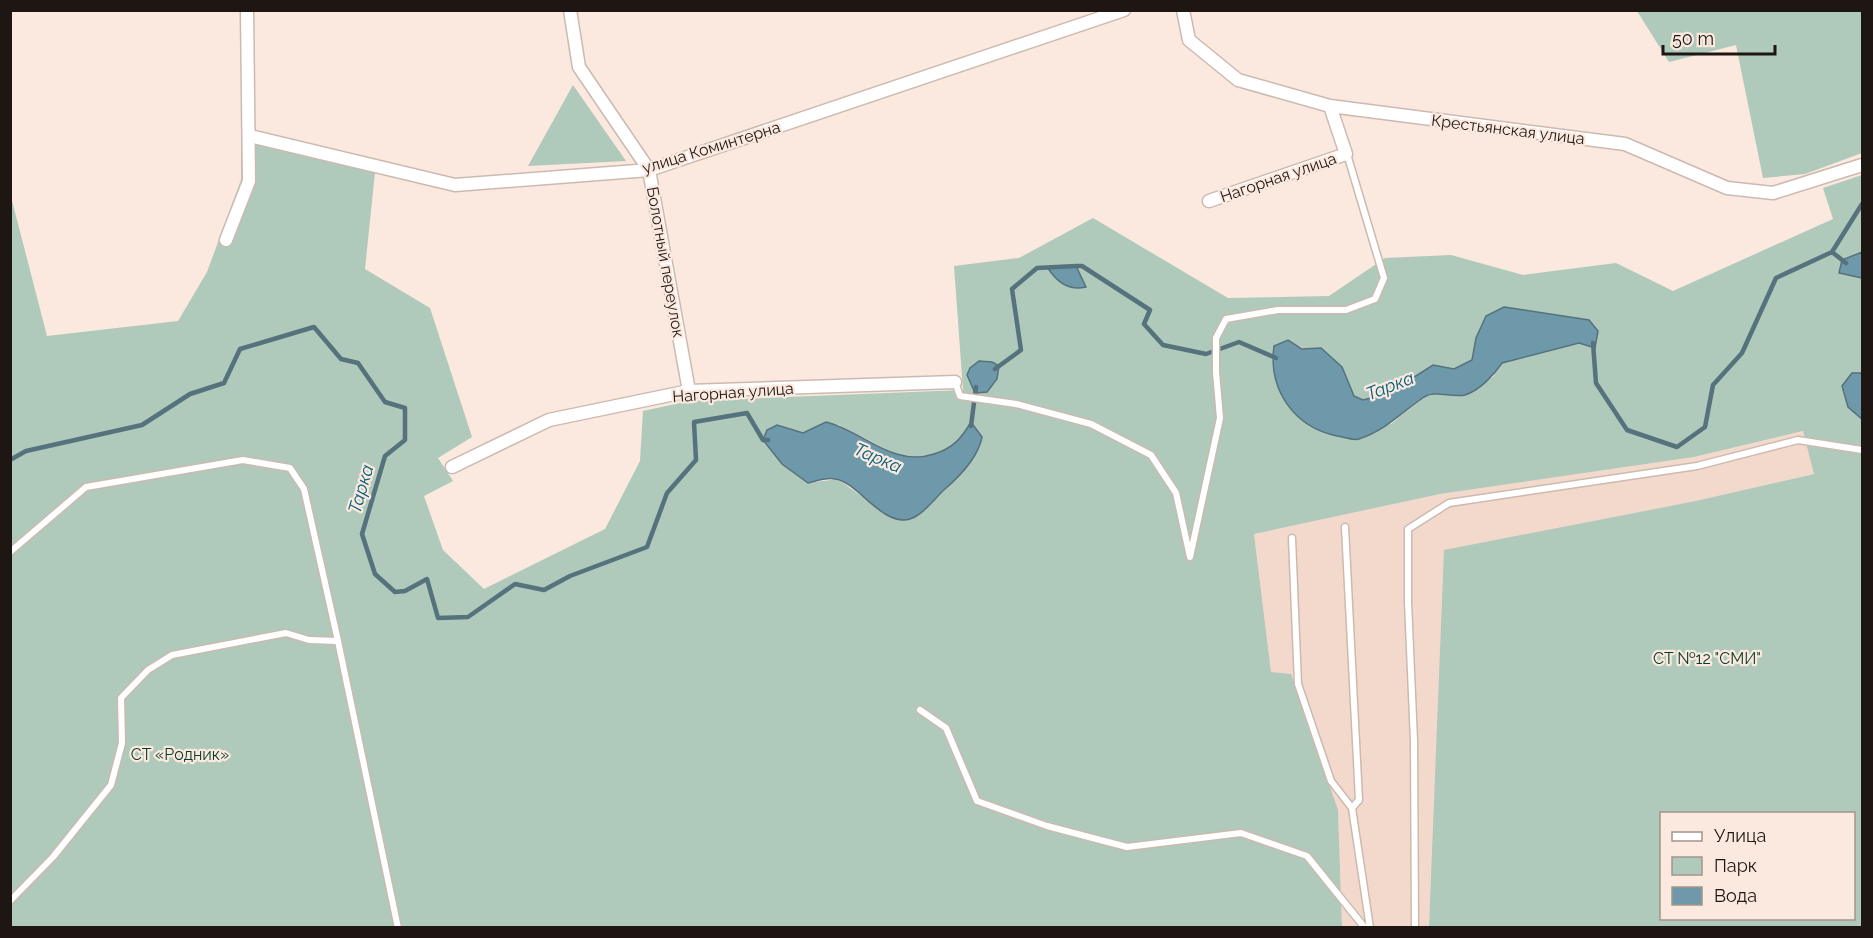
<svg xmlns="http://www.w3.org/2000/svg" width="1873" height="938" font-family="Raleway,sans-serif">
<rect width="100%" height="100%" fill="#fbe8de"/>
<path fill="#f3d9cb" d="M1804,431L1814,474L1691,502L1437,788L1429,927H1342L1338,810L1271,672L1254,534L1440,494L1694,457Z"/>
<path fill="#afc9bb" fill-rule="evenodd" d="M1637,11H1862V153L1805,174L1763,178L1736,45L1669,62Z
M573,85L626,161L528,166Z
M241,138L375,172L365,269L430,308L472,437L438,458L453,481L424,496L443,550L484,589L605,529L640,461L643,411L689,401L963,390L954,266L1019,258L1093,218L1228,298L1329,296L1385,258L1451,255L1523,275L1616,263L1673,291L1833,219L1823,188L1862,175V252L1842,260L1840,273L1862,278V373H1852L1848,407L1862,419V927H1429L1444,550L1691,502L1814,474L1803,431L1694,457L1440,494L1254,534L1271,672L1291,674L1338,810L1342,927H11L10,193L47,336L178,321L207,272L241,180ZM1504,307L1589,320L1579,343L1502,363L1493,377L1443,394L1425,396L1391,424L1272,359L1288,340L1342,368L1354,396L1363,401L1389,393L1433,365L1454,369L1472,360L1476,338ZM777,425L803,433L839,425L903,458H925L959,442L960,475L923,511L876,507L838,479L808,483L782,464L775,454ZM1662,814H1854V918H1662Z"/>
<path fill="#6d99aa" stroke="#55727d" stroke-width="1.5" d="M1862,252V278L1839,273L1842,260Z
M1076,266L1086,287C1068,291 1057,282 1047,267Z
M1504,307L1589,320L1598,331L1595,348L1579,343L1502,363C1494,375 1480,390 1465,395C1452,398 1435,390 1424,397C1402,412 1386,430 1359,439C1353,441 1344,437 1337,436C1294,427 1268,390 1274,346L1288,340L1302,349L1321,348L1342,367L1354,396L1363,400L1389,393L1433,365L1454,369L1472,360L1476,338L1486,316Z
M979,361L992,362L999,366L997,379L987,392L975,393L967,375L970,368Z
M1852,373H1862V419L1848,407L1842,386Z
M826,422C863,431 893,468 934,454C953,448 961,439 971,422L982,437C978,458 960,476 945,489C935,498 923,515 910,519C882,527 857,481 835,479C826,477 817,481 808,483L782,464L763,440L767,430L777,425L803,433Z"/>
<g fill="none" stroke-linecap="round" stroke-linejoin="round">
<path stroke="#55727d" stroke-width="4.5" d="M1832,252L1862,204
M1593,343L1596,383L1627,430L1677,447L1705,427L1713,385L1742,353L1776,278L1832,252L1846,263
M995,369L1021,350L1012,289L1037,268L1076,266H1082L1150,310L1144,324L1163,345L1206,354L1239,342L1276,358
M971,426L976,387
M10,460L26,451L142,425L190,394L224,383L240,349L314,327L341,359L358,363L385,402L405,408V440L385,456L362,534L375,574L395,592L405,591L427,579L438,618L468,617L515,584L544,590L570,576L647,547L667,493L696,460L694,422L747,413L763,440H768"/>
<g stroke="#ccbab0" stroke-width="9">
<path id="lane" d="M955,382L960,396L1016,404L1091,424L1151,455L1176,493L1190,557L1220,418L1216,372V338L1226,319L1278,310H1346L1375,299L1384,278L1347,154
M1345,527L1359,800L1352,808L1370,928
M1292,538L1298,684L1331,781L1352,808
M10,552L86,487L243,460L290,468L304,489L338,641
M920,710L946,728L977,801L1047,826L1127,847L1241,833L1307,856L1365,928
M10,901L53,857L111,785L122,743L121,698L148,670L172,655L286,633L309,640L338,641L398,928
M1415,928L1414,741L1408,602V529L1449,503L1697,466L1798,440L1862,450"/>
</g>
<g stroke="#ccbab0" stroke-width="15">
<path id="street" d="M570,10L579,67L649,170L689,391
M1183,10L1189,40L1238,80L1330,106L1625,144L1727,188L1773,193L1862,165
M250,136L455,185L649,170L1124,10
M1209,201L1346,154L1330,106
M226,240L249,181L247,10
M452,467L549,420L689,391L955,382"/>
</g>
<use href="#lane" stroke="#fff" stroke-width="6"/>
<use href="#street" stroke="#fff" stroke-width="12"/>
</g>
<g text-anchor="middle" stroke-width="4.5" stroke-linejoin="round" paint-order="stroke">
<g font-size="16" fill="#1d1613" stroke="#fbe8de">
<text transform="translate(1508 129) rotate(7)" y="6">Крестьянская улица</text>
<text transform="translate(711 147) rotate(-17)" y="6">улица Коминтерна</text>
<text transform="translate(1278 177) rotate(-19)" y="6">Нагорная улица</text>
<text transform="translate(666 262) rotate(80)" y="6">Болотный переулок</text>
<text transform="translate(733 392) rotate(-4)" y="6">Нагорная улица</text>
</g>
<g font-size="16" fill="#043d28" stroke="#fbe8de">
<text x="1707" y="664">СТ №12 "СМИ"</text>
<text x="180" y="760">СТ «Родник»</text>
</g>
<g font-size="18" font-style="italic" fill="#016079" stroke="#fbe8de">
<text transform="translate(1390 386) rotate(-21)" y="6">Тарка</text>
<text transform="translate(878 458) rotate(23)" y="6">Тарка</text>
<text transform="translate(361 489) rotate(-74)" y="6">Тарка</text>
</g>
</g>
<rect width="1873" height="938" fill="none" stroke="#1d1613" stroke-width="24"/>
<rect x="1660" y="812" width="195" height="108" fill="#fbe8de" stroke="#a2948d" stroke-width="1.5"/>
<rect x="1672" y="832" width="30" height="9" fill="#ffffff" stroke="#a2948d" stroke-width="1.5"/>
<text x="1714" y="842" font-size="18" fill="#1d1613">Улица</text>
<rect x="1672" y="857" width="30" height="18" fill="#afc9bb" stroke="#a2948d" stroke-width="1.5"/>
<text x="1714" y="872" font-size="18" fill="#1d1613">Парк</text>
<rect x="1672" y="887" width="30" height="18" fill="#6d99aa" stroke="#a2948d" stroke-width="1.5"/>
<text x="1714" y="902" font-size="18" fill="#1d1613">Вода</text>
<path d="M1663 45v9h112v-9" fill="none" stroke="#1d1613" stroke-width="3"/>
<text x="1672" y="45" font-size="18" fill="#1d1613" stroke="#fbe8de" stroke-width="4.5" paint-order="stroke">50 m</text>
</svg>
